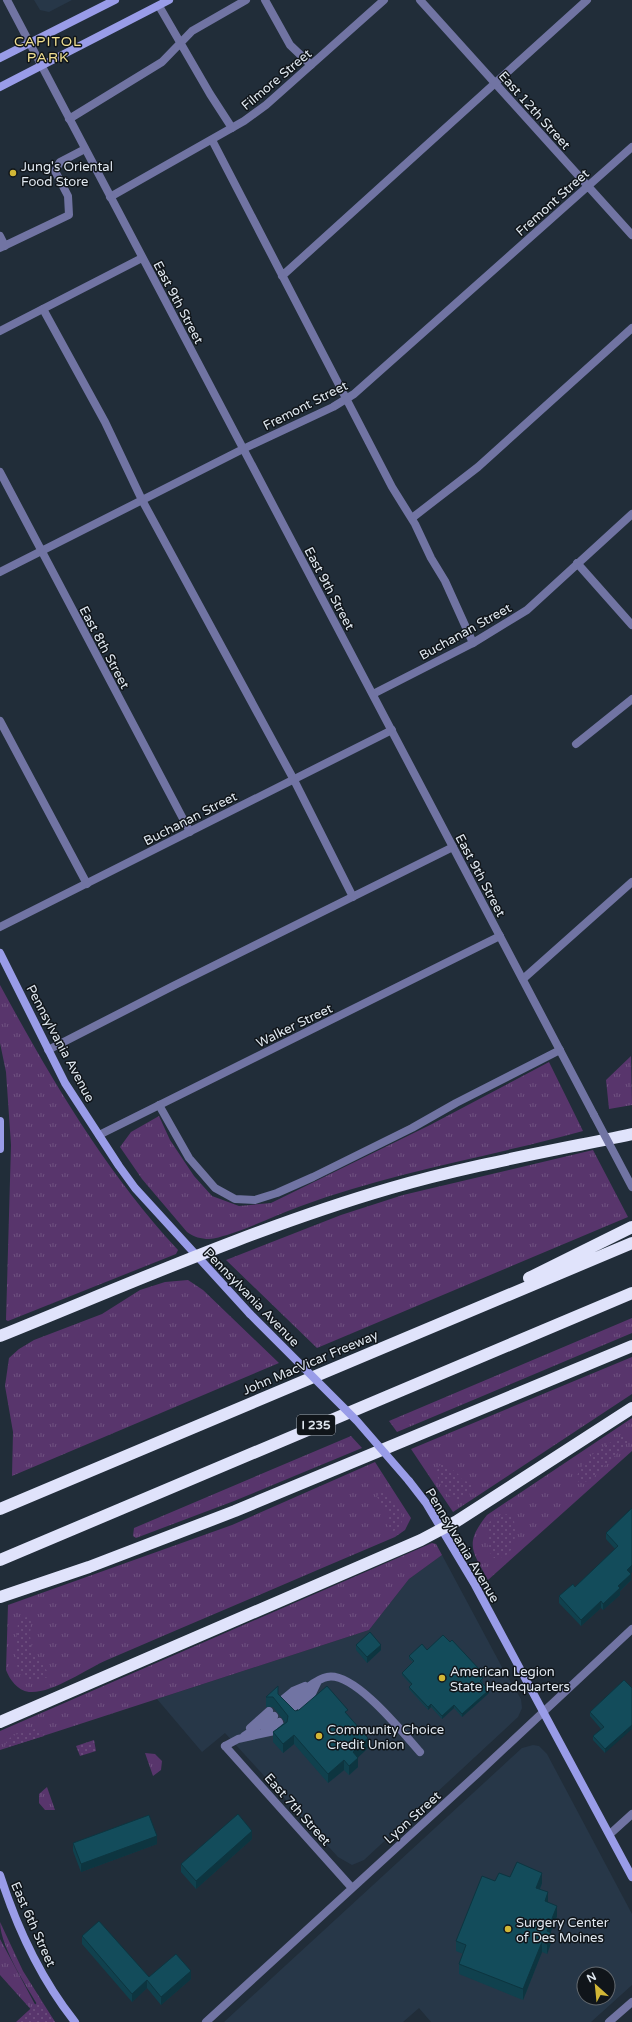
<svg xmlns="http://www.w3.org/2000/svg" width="632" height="2022" font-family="'Varela Round',sans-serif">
<defs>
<pattern id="grass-tufts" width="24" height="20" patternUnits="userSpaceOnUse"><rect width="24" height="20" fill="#58356c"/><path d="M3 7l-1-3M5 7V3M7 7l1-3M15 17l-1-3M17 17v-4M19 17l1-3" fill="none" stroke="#705281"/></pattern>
<pattern id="park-dots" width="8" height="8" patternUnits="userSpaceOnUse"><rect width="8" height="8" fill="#58356c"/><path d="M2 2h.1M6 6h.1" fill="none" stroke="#705281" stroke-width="1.8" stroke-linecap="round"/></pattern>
</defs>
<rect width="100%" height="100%" fill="#212d39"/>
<path fill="#273748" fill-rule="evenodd" d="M34,0H72L49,12L40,10Z
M442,1555L503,1669L521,1699L522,1708L518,1717L364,1860L352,1865L338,1857L225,1733L202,1752L157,1699L369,1630L409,1579Z
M533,1745L539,1746L547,1754L632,1914V1985L591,2022H431L419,2008L403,2022H224L522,1748ZM584,1974H608V1998H584Z"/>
<path fill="url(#grass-tufts)" d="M0,985C51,1079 105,1171 178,1250L176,1254L8,1321L6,1320L11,1145L6,1072L0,1043Z
M631,1056L632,1105L609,1109L606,1080Z
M549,1062L583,1131C489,1157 392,1172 301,1206C276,1215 252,1227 227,1235C222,1236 215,1239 209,1239C201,1239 194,1237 187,1232L142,1179L120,1147L131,1132L159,1116L170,1140L194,1176L212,1196L239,1206L271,1203L430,1125Z
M593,1150L628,1217L317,1348L226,1260L341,1215L403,1195Z
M188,1280L203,1290L279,1363L12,1476L13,1432L5,1386L9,1358L19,1349L34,1340L102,1314L140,1290L165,1282Z
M632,1318V1333L397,1432L389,1421Z
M632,1357V1394L453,1512L411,1449Z
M632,1418V1451L488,1580C472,1550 464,1544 487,1515Z
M351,1436L362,1448L234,1501L136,1538L133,1536L134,1528Z
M375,1462L411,1518L405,1530L395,1537C299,1578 203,1619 107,1660C86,1669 52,1694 29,1692C17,1690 10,1680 6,1670L8,1605L232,1525Z
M432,1543L436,1544L442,1555L409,1579L369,1630L0,1750V1731Z
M145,1753L155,1754L162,1761L161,1770L153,1776Z
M47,1787L55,1810H45L39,1803V1794Z
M0,1922L23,1971L55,2022H48C34,1998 0,1949 0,1922Z
M0,1939L38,2010L35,2014L0,1975Z"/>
<path fill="url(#park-dots)" d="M624,1435L629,1438L627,1443L591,1480L580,1483L576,1479C583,1456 604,1446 624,1435Z
M445,1464L458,1474L463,1481L470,1482L475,1486C470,1495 465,1498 455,1500C445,1494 439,1482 436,1472L440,1465Z
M383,1492C395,1501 414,1521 392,1532L388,1529V1513L377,1497L379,1493Z
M509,1514L513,1516C517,1532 517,1559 494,1558C485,1548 486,1534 489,1522L502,1515Z
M26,1617L31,1619L30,1636L32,1649L49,1674L48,1677C7,1691 16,1647 18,1623Z
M35,1729L41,1730L44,1736L5,1748C6,1733 23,1734 35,1729Z
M94,1740L96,1751L80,1756L76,1746Z
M40,2000L55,2022H16Z"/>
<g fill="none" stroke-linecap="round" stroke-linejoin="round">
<path stroke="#7174a3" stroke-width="8" d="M265,0L290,45L311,65
M159,6L210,94L232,128
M69,119L162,62L192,31L246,0
M212,140L392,487L415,524L431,558L445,581L473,643
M0,236L5,246
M0,248L69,215L68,196L55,171L60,162L85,149
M282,276L587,0
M43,309L105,422L142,500L294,780L353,897
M412,518L478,467L632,328
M0,721L87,884
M576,744L632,699
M48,1050L173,986L453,847
M159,1105L189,1158L215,1188L235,1199L255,1200L277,1193L313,1177L412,1128L456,1103L560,1050
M282,1700L293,1691L305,1686
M287,1705C296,1697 315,1679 327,1677C354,1671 403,1733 420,1752
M302,1709L307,1704L318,1681
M291,1710L309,1692
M250,1728L269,1711
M265,1729L279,1722
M244,1736L274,1716
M225,1746L238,1739L279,1730L283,1727
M610,1834L632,1814"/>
<path stroke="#7174a3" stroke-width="8" d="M420,0L632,235
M110,197L244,121L266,105L384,0
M0,331L142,258
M0,472L190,832
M577,563L632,625
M0,572L243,449L333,407L354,394L632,147
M373,694L473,643L527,610L632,514
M0,927L392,730
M523,979L632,882
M99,1135L500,936
M225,1746L352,1888
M206,2022L477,1774L632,1629
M609,2022L632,2002"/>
<path stroke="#7174a3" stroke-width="8" d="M7,0L594,1115"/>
<path stroke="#999ce8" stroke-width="8" d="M0,58L115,0
M0,87L169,0
M0,953L65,1083L119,1166L135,1188L250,1314
M0,1121V1149
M409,1481L426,1503L475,1585L632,1877
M0,1875C17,1928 40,1978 75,2022"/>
<path stroke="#e0e3fb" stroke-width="12" d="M529,1278L632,1227
M0,1336C129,1284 257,1227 391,1188C470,1165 552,1151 632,1134
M0,1509L632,1243
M0,1560L632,1293
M0,1597L89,1567L235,1511L632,1346
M0,1722L421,1540L457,1521L632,1408"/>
<path stroke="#7174a3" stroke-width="8" d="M594,1115L632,1187"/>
<path stroke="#999ce8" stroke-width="8" d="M250,1314L357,1421L409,1481"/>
</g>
<path fill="#10414e" d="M632,1508V1572L630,1573L631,1580L620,1591V1595L603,1610L601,1608L581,1626L559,1603V1596L575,1587L615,1549L606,1539V1533Z
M356,1645L381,1650L367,1663L356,1650Z
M427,1650L479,1672L478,1673L483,1681L482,1682L489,1693L462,1717L454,1708L442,1719L431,1707L428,1710L409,1689V1687L411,1685L402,1675V1673L413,1662L409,1659V1656Z
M624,1680L605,1753L593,1740V1736L601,1729L590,1716V1712Z
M278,1694L295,1711L348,1715L368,1748L357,1758L358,1767L349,1775L344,1770L328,1783L294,1744L283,1753L273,1742V1732L285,1722L273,1707H266V1697Z
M252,1839L196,1889L181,1872V1864Z
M73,1843L157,1844L81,1872L73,1851Z
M510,1877L542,1883L540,1889L557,1916L550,1933L551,1943L547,1954L542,1952L523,2000L459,1974V1964L463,1954L456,1951V1941Z
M82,1936L149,1977L191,1979L161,2005L147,1988L132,2002L82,1944Z"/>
<path fill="#0d3540" d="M632,1565V1572L627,1576V1570Z
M631,1574V1580L620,1591V1595L603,1610V1604L618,1586Z
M601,1601V1608L581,1626V1620Z
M381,1645V1650L367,1663V1657Z
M489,1690V1693L462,1717V1714Z
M431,1704V1707L428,1710V1707Z
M454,1705V1708L442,1719V1716Z
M632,1725V1729L605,1753V1749Z
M294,1735V1744L283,1753V1744Z
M368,1738V1748L353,1762V1752Z
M358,1758V1767L349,1775V1766Z
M344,1760V1770L328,1783V1774Z
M252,1831V1839L196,1889V1881Z
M157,1836V1844L81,1872V1864Z
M542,1873V1883L536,1898V1888Z
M548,1892V1903L545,1901Z
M557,1906V1916L547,1942V1931Z
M551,1933V1943L547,1954V1944Z
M542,1942V1952L523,2000V1989Z
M191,1971V1979L161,2005V1997Z
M147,1980V1988L132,2002V1994Z"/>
<path fill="#134c5b" stroke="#0d3540" d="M632,1508V1565L627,1570L631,1574L618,1586L620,1588L603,1604L601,1601L581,1620L559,1596L573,1584L575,1587L618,1546L606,1533Z
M370,1632L381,1645L367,1657L356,1645Z
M443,1635L450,1642L452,1640L479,1669L477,1671L483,1678L480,1681L489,1690L462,1714L454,1705L442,1716L431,1704L428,1707L409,1687L412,1684L402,1673L414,1661L409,1656L422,1644L427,1650Z
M624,1680L632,1688V1725L605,1749L593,1736L604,1727L590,1712Z
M278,1686V1694L295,1711L299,1710L327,1686L348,1710L345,1712L368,1738L353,1752L358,1758L349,1766L344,1760L328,1774L294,1735L283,1744L273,1732L287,1722L288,1716L273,1697H266Z
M238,1814L252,1831L196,1881L181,1864Z
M149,1815L157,1836L81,1864L73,1843Z
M517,1862L542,1873L536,1888L548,1892L545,1901L557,1906L547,1931L551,1933L547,1944L542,1942L523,1989L459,1964L466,1945L456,1941L482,1876L495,1881L499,1873L510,1877Z
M99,1921L149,1977L176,1954L191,1971L161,1997L147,1980L132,1994L82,1936Z"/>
<g fill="#d2b736" stroke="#10151a" stroke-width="1.5">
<circle cx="13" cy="173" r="4"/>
<circle cx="442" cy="1678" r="4"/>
<circle cx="319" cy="1736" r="4"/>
<circle cx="508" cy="1929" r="4"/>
</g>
<g text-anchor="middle" stroke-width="3" stroke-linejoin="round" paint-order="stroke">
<rect fill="#10151a" stroke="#a1a8af" stroke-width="1" x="297" y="1415" width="38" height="20" rx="3"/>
<g font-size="12" font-weight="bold" fill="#dfe7ef">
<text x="316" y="1429">I 235</text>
</g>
<g font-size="13" fill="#dfe7ef" stroke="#10151a">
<text transform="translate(276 79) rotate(-40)" y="5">Filmore Street</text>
<text transform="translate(535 110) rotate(48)" y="5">East 12th Street</text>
<text transform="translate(552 202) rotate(-42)" y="5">Fremont Street</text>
<text transform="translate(179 302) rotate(62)" y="5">East 9th Street</text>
<text transform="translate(305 405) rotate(-27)" y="5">Fremont Street</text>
<text transform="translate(330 588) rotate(62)" y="5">East 9th Street</text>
<text transform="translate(465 631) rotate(-29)" y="5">Buchanan Street</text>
<text transform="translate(105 647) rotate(62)" y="5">East 8th Street</text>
<text transform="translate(190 818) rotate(-27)" y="5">Buchanan Street</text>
<text transform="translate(481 875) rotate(62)" y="5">East 9th Street</text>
<text transform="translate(294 1025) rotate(-26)" y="5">Walker Street</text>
<text transform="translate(61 1043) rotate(62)" y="5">Pennsylvania Avenue</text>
<text transform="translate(252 1297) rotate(46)" y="5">Pennsylvania Avenue</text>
<text transform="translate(310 1362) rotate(-23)" y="5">John MacVicar Freeway</text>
<text transform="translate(463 1545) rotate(59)" y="5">Pennsylvania Avenue</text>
<text transform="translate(298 1809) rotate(48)" y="5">East 7th Street</text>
<text transform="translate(412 1817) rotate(-42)" y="5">Lyon Street</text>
<text transform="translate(34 1924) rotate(66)" y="5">East 6th Street</text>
</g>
<g font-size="13" fill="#dfe7ef" stroke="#10151a" text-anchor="start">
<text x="21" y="171">Jung's Oriental<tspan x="21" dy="15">Food Store</tspan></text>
<text x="450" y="1676">American Legion<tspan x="450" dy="15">State Headquarters</tspan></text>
<text x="327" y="1734">Community Choice<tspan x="327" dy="15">Credit Union</tspan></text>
<text x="516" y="1927">Surgery Center<tspan x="516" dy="15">of Des Moines</tspan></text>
</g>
<g font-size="14" letter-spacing="1" fill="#f1e091" stroke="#10151a">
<text x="48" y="46">CAPITOL<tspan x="48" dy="16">PARK</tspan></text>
</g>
</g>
<g transform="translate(596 1986) rotate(333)"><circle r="19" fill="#10151a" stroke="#63696f"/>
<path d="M0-3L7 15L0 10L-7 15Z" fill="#d2b736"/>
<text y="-6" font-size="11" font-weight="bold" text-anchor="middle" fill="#dfe7ef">N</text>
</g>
</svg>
